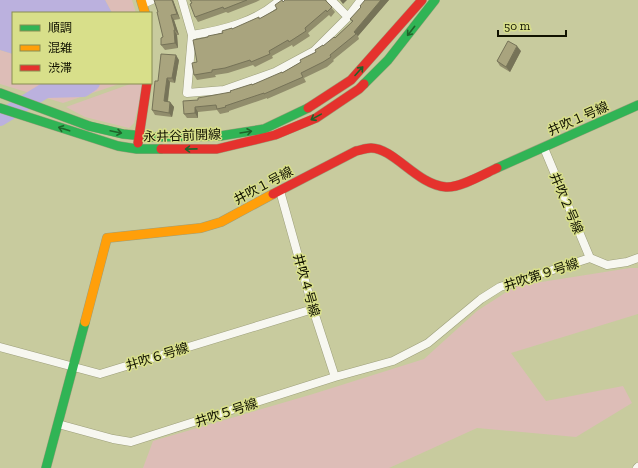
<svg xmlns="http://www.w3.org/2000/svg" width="638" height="468" font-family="'Zilla Slab','Noto Sans JP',serif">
<rect width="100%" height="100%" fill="#c8cb9e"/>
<path fill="#ddbdb7" d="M105,0H132L136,13H112Z
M0,50L13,54V83H122L63,103L0,84Z
M133,83H144L134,123L129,128L85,117L66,107Z
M630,268H638V314L511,353L546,401L623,386L632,403L576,437L477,428L389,468H143L153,441L313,394L424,359L477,311L516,286Z"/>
<path fill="#bbb1de" d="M0,0H105L112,13H13V54L0,50Z"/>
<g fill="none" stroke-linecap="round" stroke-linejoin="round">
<path stroke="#bbb1de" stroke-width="16" d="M0,118L46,90L83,89L92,83"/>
<g stroke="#9d9f7b" stroke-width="9">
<path id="street" d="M182,0L192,35L187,93L224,90L275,72L314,51L348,17L361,0
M331,0L348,17
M143,4L152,0
M192,35C223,30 256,22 280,0
M544,148L590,258
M280,191L313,309L335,377
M0,347L100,374L313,309
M58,424L113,439L131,442L335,377L393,361L428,343L481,299L500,287L590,258L607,265L627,262L638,258
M637,468L638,467"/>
</g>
<g stroke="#9d9f7b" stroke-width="10">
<path id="fast" d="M364,84L388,60L435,0
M0,93L89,126L123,134L154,137L220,136L264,129L308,108
M0,108L118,146L137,149H161
M497,168L638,105
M46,468L85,322"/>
</g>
<g stroke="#9d9f7b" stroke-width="10">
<path id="slow" d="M141,0L145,13
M85,322L107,238L201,228L221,222L273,194"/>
</g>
<g stroke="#9d9f7b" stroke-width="10">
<path id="jam" d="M308,108L351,80L422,0
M138,143L147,83
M161,149H217L275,135L316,118L359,89L364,84
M273,194L356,151C361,150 366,148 371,148C394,148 417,185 446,187C460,188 484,174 497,168"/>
</g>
<use href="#street" stroke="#f7f7f0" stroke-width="8"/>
<use href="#fast" stroke="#30b455" stroke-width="9"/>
<use href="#slow" stroke="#ff9f0a" stroke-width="9"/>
<use href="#jam" stroke="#e5322d" stroke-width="9"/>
</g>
<path fill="#918d6c" d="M173,0L180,19L174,20L179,35H177L178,48L165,50L161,45L163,37L158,12Z
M190,0H260L256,2L228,13L226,12L198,22L195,17L192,3Z
M365,0H389L358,36L359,39L333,60L334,61L327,67L304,78L306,82L267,99V98L229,111V112L220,114L217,110L198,112V118H187L184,114L198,100L231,92L253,85L282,73L301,62L316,52L323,46L335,38L352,22L350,19L361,8Z
M326,1L335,12L331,17L329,15L308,33L310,36L293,47L292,45L272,56L273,58L255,67L253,65L228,73L215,75L216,77L197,80L194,75L197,62L208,37L233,29L260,19L277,9L283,2Z
M521,51L510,72L500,66L497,61Z
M179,60L175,83L170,82L168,102H170L174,107L172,117L155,115L152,110L158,81Z"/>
<path fill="#767358" d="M172,0H173L180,19L177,14Z
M340,0H347L343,4Z
M381,0H389L358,36L354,32Z
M171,15L174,20L179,35L175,30Z
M174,30L177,35L178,48L175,43Z
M517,46L521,51L510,72L506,67Z
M176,55L179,60L175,83L172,78Z
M167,78L170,82L167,106L164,101Z
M170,102L174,107L172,117L169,113Z
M195,107L198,112V118L195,113Z"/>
<path fill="#a9a47e" stroke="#767358" d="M154,0H172L177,14L171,15L175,30H174L175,43L161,45V38L163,37L157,12H158Z
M190,0H247L224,9L223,7L195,17L190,4L192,3Z
M282,0L283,2L285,0H325L332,7L327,12L326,10L305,28L306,31L289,42L288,40L269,51L270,54L251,62L250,60L225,68L212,70V72L194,75L192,63L197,62L193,40L208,37V36L223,33L222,31L232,28V29L259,17V19L277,9L275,5Z
M365,0H381L354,32L356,34L330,55L331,57L323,62L301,73L303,77L264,94V93L225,106L226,107L217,109L216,105L195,107V113L184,114L183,101L198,100V98L231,92L230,91L252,84V85L282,72V73L301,62L300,60L316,52L315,50L323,45V46L334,37L335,38L353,21L350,19L361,7L360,6Z
M508,41L517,46L506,67L497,61Z
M161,54L176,55L172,78H167L164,101L170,102L169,113L152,110L155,81H158Z"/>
<defs><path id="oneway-shaft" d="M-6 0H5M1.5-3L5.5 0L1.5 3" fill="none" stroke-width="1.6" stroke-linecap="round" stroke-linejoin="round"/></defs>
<g stroke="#20632a">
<use href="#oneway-shaft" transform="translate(411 31) rotate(128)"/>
<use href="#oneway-shaft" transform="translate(359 71) rotate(-48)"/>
<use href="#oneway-shaft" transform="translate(316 117) rotate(151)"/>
<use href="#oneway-shaft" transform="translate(64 129) rotate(-162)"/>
<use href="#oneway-shaft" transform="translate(116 132) rotate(12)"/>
<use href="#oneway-shaft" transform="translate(246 132) rotate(-9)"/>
<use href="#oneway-shaft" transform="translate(191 149) rotate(179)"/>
</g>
<g text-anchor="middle" stroke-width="3" stroke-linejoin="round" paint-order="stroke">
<g font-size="13" fill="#111200" stroke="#d8df8a">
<text transform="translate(578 118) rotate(-24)" y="5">井吹１号線</text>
<text transform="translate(182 135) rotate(-2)" y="5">永井谷前開線</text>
<text transform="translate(263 185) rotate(-28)" y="5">井吹１号線</text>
<text transform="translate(567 203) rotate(67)" y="5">井吹２号線</text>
<text transform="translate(541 274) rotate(-18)" y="5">井吹第９号線</text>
<text transform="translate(307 285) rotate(74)" y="5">井吹４号線</text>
<text transform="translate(157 356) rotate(-17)" y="5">井吹６号線</text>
<text transform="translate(226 412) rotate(-18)" y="5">井吹５号線</text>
</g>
</g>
<rect x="12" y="12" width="140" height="72" fill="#d8df8a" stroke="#888d53"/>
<rect x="20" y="25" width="20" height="6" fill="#30b455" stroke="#888d53"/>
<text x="48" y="32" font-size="12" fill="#111200">順調</text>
<rect x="20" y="45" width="20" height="6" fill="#ff9f0a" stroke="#888d53"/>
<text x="48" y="52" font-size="12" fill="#111200">混雑</text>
<rect x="20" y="65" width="20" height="6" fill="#e5322d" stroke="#888d53"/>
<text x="48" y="72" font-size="12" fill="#111200">渋滞</text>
<path d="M498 30v6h68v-6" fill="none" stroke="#111200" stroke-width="2"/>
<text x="504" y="30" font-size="12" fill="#111200" stroke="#d8df8a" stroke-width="3" paint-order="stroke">50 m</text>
</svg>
